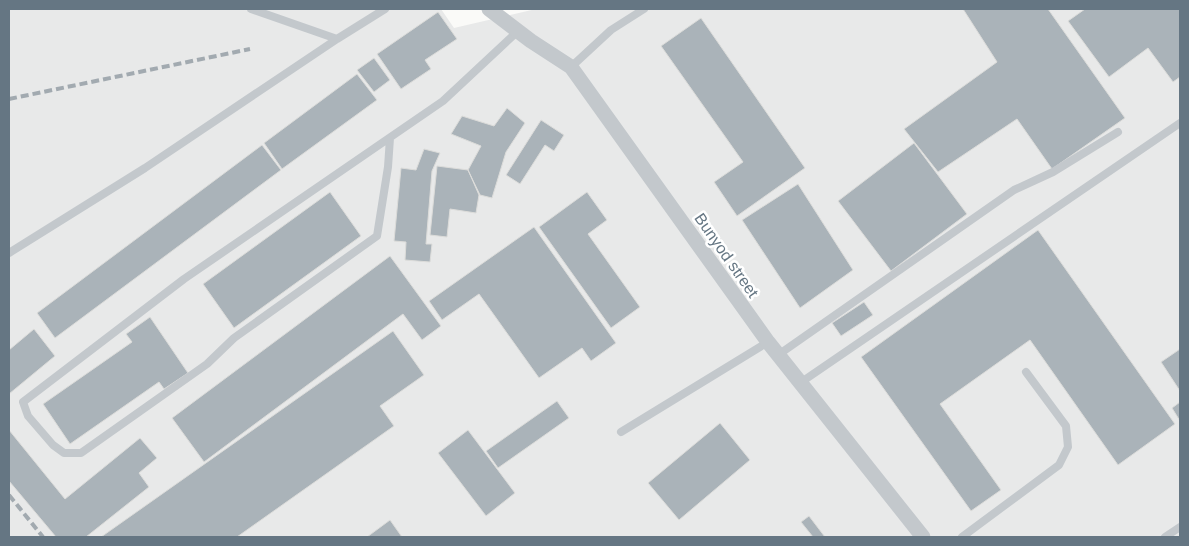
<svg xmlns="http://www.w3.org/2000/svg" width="1189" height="546" font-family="Helvetica,sans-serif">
<rect width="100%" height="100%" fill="#fafaf8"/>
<path fill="#e8e9e9" d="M9,9H441L454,28L536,9H1180V537H9Z"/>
<path fill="#aab3b9" stroke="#dcdcda" d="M963,9H1048L1125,118L1052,169L1017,119L938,172L904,129L997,62Z
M1085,9H1180V77L1173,82L1148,48L1109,77L1068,21Z
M438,12L457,39L425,60L431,69L401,89L377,54Z
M701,18L805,168L737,216L714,182L743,162L661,46Z
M374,58L390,80L374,92L357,70Z
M357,74L377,100L282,169L264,143Z
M507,108L525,123L506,152L492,198L480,195L468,170L481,146L451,134L462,116L494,126Z
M541,120L564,135L554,151L545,145L520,184L506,175Z
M914,143L967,214L891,271L838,201Z
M262,145L281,170L55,338L37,313Z
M424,149L440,153L432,171L426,244H432L430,262L405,260L406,242L394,241L401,168L416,170Z
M437,166L468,170L479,195L476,213L450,209L447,237L430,235Z
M798,184L853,270L800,308L742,220Z
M330,192L361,236L234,328L203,284Z
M587,192L607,220L588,234L640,307L611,328L539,227Z
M534,227L616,343L591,361L582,348L539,378L479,294L442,320L429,301Z
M1038,230L1175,424L1118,465L1030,340L940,404L1001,490L971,511L861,357Z
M390,256L441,326L422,340L403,314L204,462L172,418Z
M864,302L873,315L841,336L832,323Z
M150,317L188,373L164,389L159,382L70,444L43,404L132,342L126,334Z
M34,329L55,356L9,394V350Z
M393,331L424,375L380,406L394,426L237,537H101Z
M1180,349V391L1161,362Z
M557,401L569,418L498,468L486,451Z
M1180,402V421L1172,408Z
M720,423L750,460L679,520L648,483Z
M9,430L65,499L140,438L157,458L139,473L149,487L86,537H56L9,481Z
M468,430L515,493L486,516L438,453Z
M809,516L825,537H813L801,522Z
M390,520L402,537H367Z"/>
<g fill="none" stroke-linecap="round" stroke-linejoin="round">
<path stroke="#c3c8cc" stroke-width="8" d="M251,9L337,39
M571,67L611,30L644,9
M390,138L388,167L377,236L234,338L207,364L81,453H64L53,445L28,416L23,402L184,279L443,101L518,31
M9,253L145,168L337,39L385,9
M778,355L1014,190L1053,172L1118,132
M800,383L1180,123
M621,432L768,342
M962,537L1059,465L1068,447L1066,426L1026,372
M1165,537L1180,527"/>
<path stroke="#c3c8cc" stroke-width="15" d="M489,9L531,41L571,67L768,342L923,537"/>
<path stroke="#a2aab0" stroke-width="4" stroke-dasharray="8 4" stroke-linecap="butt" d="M9,99L250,49
M9,495L43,537"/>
</g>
<g text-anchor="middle" stroke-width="5" stroke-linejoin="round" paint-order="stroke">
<g font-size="16" fill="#657683" stroke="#fff">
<text transform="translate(727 255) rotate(55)" y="6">Bunyod street</text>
</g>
</g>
<rect width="1189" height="546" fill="none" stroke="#657683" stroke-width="20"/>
</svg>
